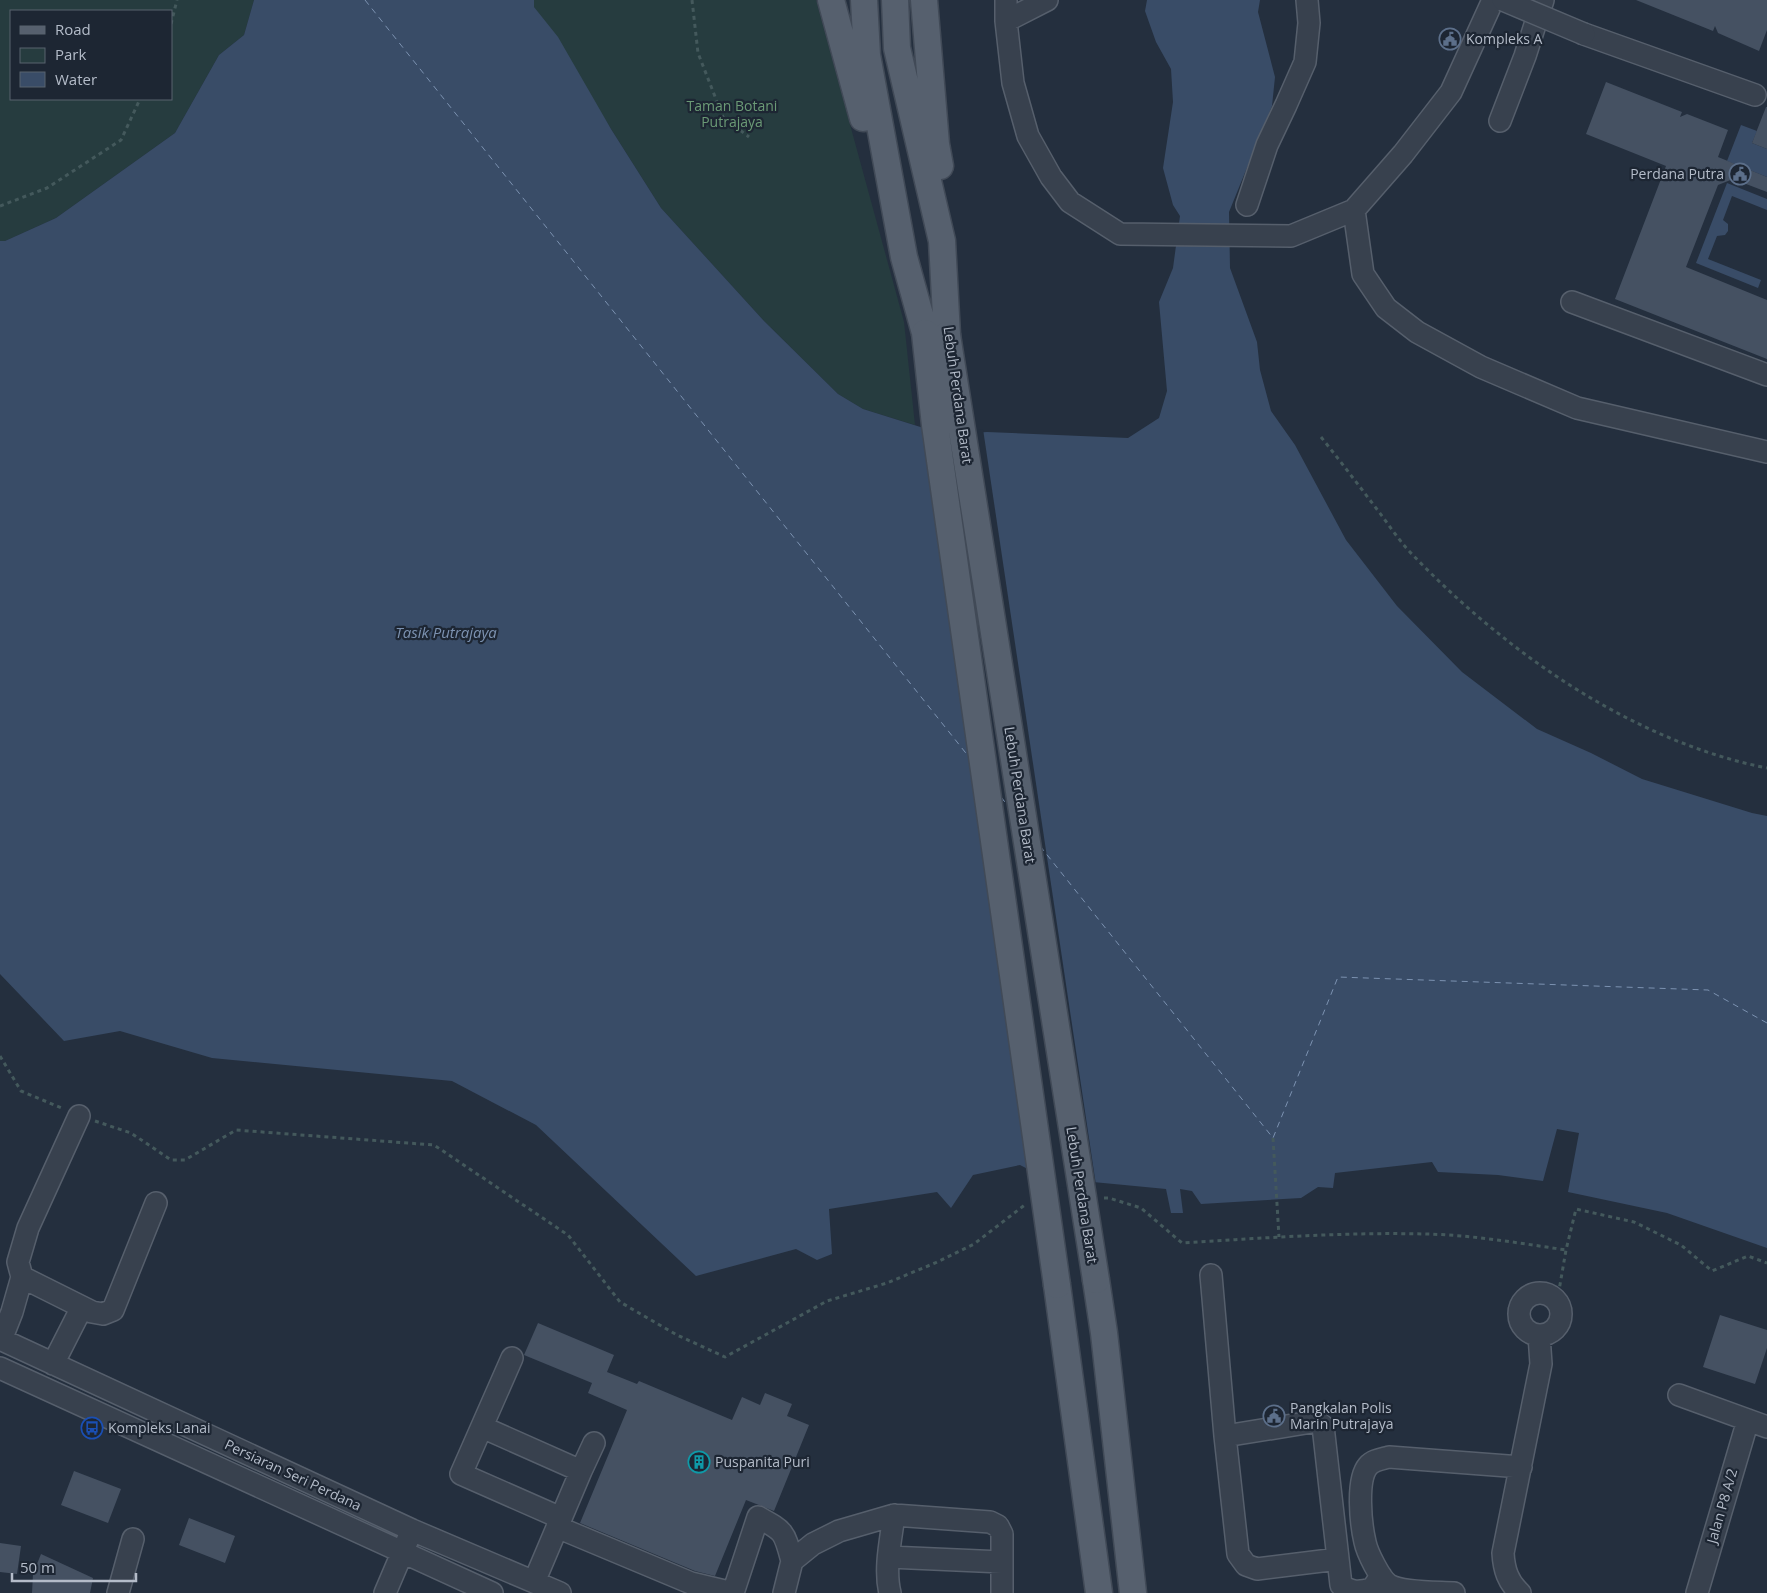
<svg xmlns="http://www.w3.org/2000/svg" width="1767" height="1593" font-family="'Open Sans',sans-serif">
<rect width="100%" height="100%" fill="#242f3e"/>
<path fill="#263c3f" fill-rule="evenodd" d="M0,0H254L244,35L219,55L175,133L56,218L5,241H0ZM11,11H171V99H11Z
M534,0H816L904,322L915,425L863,409L838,394L764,321L661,208L534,7Z"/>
<path fill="#394c67" d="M254,0H534V7L558,37L611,129L661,208L764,321L838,394L863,409L946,435L987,432L1128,438L1159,418L1167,391L1159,302L1173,268L1180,216L1173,205L1163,168L1173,102L1171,69L1156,42L1145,11L1147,0H1260L1258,12L1275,77L1272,106L1229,212L1230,268L1257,342L1260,370L1271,411L1295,445L1346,540L1397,606L1462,672L1537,729L1591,753L1642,779L1752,813L1767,816V1248L1667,1213L1568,1192L1579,1133L1557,1129L1543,1181L1498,1175L1438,1172L1432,1162L1335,1173L1333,1188L1318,1187L1301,1198L1201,1204L1192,1191L1180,1189L1183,1213H1171L1166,1189L1093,1182L1061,1186L1020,1165L973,1175L951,1208L937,1192L829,1209L832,1254L817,1260L796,1249L696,1276L536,1125L452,1081L212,1058L120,1031L64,1041L0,974V241H5L56,218L175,133L219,55L244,35Z
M1741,125L1757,131L1752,143L1767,149V177L1727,161Z
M1727,183L1767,199V210L1732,196L1723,220L1728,224V231L1725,235L1717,236L1708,259L1761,280L1758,288L1696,263Z"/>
<path fill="#242f3e" d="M983,429L1096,1185L1060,1188L1032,1174L946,433Z"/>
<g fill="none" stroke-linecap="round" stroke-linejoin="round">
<path stroke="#7c92b1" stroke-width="1" stroke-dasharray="6 5" stroke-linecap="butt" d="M365,0L969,757
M1001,797L1008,806
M1040,846L1273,1138L1338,977L1708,990L1767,1023"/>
</g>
<path fill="#455162" d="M1636,0H1767V30L1759,51L1718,33L1715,26L1713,31Z
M1606,82L1682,112L1680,117L1687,114L1728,130L1718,157L1767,177V192L1733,179L1718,185L1686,267L1767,300V359L1615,299L1666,166L1586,134Z
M1766,107H1767V149L1752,143Z
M1720,1315L1767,1330V1348L1755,1384L1703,1367Z
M538,1323L614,1355L607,1372L637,1384L639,1381L732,1420L742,1397L760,1405L765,1393L792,1404L787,1416L809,1425L774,1511L746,1500L715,1576L695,1571L580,1523L627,1410L588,1393L592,1383L524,1355Z
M74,1471L121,1489L108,1523L61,1505Z
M189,1518L235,1536L225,1563L179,1545Z
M0,1543L21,1546L17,1574L0,1572Z
M41,1554L93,1578L90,1593H32L33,1574Z"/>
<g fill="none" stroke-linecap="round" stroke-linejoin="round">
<g stroke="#565f6c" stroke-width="24">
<path id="minor" d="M1006,0V21L1013,83L1028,136L1051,177L1070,202L1120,234L1291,236L1354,210L1403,154L1451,92L1493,0
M1006,21L1047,0
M1584,34L1755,95
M1500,121L1525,56L1543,0
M1247,205L1267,145L1286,105L1305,62L1309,23L1307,0
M1354,210L1363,274L1386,308L1417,332L1481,367L1577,408L1767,452
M1572,302L1767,375
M1211,1275L1225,1436L1238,1554L1246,1565L1257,1569L1338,1559
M22,1277L92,1312L103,1314L113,1310L156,1203
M1519 1314a21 21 0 1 1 42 0a21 21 0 1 1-42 0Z
M0,1339L412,1530L560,1593
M1,1340L12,1312L22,1277L18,1262L28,1228L79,1116
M512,1358L461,1474L561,1518
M53,1364L82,1307
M0,1368L492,1593
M1679,1395L1767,1427
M482,1427L581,1471L534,1582
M1225,1436L1312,1422H1318L1323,1426L1341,1585C1352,1593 1359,1592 1372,1589L1381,1576
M581,1471L594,1443
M557,1527L691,1583L733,1593L758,1517C785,1532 784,1531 792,1561
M889,1557L1002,1562
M118,1593L133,1539
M385,1593L408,1539
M784,1593L792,1561L813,1544L839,1531L894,1515L990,1522L998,1526L1002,1534V1593
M890,1593C884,1569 891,1539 894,1515
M1454,1593C1437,1592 1402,1593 1389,1585C1380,1579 1367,1552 1365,1542C1361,1525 1356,1480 1368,1466C1373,1460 1382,1459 1389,1457L1521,1467
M1520,1593C1508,1582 1504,1570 1503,1553L1541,1364L1539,1335
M1697,1593L1748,1420"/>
</g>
<g stroke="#414a57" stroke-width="29">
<path id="major" d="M831,0L863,118
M864,0L867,55L904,257L925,333
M895,0L897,48L942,241L947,335
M924,0L936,144L940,166
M1096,1280L1104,1333L1133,1593
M1057,1285L1099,1593"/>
</g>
<path stroke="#44595c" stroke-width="3" stroke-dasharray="4 4" stroke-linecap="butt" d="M692,0L698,53L723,117L749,137
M171,24L177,0
M0,206L47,188L121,140L140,99
M1321,437C1341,462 1360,487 1379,512C1389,525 1398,539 1409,551C1504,651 1631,741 1767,768
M0,1056L21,1091L64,1109
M95,1121L131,1133L171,1160H185L236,1130L434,1145L568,1235L620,1302L677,1335L725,1357L827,1301L887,1283L935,1263L974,1244L1026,1204
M1273,1138L1279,1237
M1104,1198H1109L1141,1208L1182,1243C1263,1238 1344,1232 1426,1234C1472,1235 1519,1243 1566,1250
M1557,1302L1566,1250L1576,1209L1634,1222L1681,1245L1712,1271L1748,1256L1767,1263"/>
<use href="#minor" stroke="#38414e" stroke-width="21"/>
<use href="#major" stroke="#56606e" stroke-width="26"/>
<g stroke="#565f6c" stroke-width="24" stroke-linecap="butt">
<path id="minor-bridge" d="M1503,0L1584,34"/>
</g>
<g stroke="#414a57" stroke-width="29" stroke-linecap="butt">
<path id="major-bridge" d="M925,333L935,425L1057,1285
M947,335L1096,1280"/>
</g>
<use href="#minor-bridge" stroke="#38414e" stroke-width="21"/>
<use href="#major-bridge" stroke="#56606e" stroke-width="26"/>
</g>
<defs>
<g id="civic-ring" transform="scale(1.125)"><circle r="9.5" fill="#1d2633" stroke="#5c6f8a" stroke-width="1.5"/><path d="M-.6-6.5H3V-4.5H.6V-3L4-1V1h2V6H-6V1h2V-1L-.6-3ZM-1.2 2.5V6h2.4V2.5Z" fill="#5c6f8a"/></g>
<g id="bus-ring" transform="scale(1.125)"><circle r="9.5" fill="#1d2633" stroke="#1a4fb4" stroke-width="1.5"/><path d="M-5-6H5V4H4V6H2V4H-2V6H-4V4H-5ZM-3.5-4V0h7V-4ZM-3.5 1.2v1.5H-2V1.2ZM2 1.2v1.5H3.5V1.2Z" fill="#1a4fb4"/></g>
<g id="building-ring" transform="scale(1.125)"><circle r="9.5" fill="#1d2633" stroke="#0f9aa8" stroke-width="1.5"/><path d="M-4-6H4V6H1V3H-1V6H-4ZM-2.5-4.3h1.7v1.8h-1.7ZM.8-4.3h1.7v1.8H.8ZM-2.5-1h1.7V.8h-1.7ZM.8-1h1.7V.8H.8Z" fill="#0f9aa8"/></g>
</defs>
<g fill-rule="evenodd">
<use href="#civic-ring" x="1450" y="39"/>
<use href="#civic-ring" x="1740" y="174"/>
<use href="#civic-ring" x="1274" y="1416"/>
<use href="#bus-ring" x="92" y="1428"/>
<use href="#building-ring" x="699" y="1462"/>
</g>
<g text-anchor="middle" stroke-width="4.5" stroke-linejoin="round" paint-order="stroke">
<g font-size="14" fill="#b4bcc9" stroke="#1d2633" text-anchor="start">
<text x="1466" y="44">Kompleks A</text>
<text x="1724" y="179" text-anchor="end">Perdana Putra</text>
<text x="1290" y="1413">Pangkalan Polis<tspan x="1290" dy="16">Marin Putrajaya</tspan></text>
<text x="108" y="1433">Kompleks Lanai</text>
<text x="715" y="1467">Puspanita Puri</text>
</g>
<g font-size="14" fill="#6b9a76" stroke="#1d2633">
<text x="732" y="111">Taman Botani<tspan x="732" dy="16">Putrajaya</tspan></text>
</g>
<g font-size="14" fill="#b4bcc9" stroke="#1d2633">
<text transform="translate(958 395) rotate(82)" y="5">Lebuh Perdana Barat</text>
<text transform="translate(1020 795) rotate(81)" y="5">Lebuh Perdana Barat</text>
<text transform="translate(1082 1195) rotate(81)" y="5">Lebuh Perdana Barat</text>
<text transform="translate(293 1475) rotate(25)" y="5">Persiaran Seri Perdana</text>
<text transform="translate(1722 1506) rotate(-74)" y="5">Jalan P8 A/2</text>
</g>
<g font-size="15" font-style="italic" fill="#7c92b1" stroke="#1d2633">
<text x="446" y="638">Tasik Putrajaya</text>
</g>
</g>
<rect x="10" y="10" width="162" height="90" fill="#1d2633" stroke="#59626f"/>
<rect x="20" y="26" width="25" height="8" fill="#56606e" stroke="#59626f"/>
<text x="55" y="35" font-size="15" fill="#b4bcc9">Road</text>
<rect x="20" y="48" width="25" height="15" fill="#263c3f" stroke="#59626f"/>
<text x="55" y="60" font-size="15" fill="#b4bcc9">Park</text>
<rect x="20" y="72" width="25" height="15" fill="#394c67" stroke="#59626f"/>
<text x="55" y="85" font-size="15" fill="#b4bcc9">Water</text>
<path d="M12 1573v8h124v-8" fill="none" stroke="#b4bcc9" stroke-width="2.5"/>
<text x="20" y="1573" font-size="15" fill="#b4bcc9" stroke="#1d2633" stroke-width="4" paint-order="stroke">50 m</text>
</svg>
